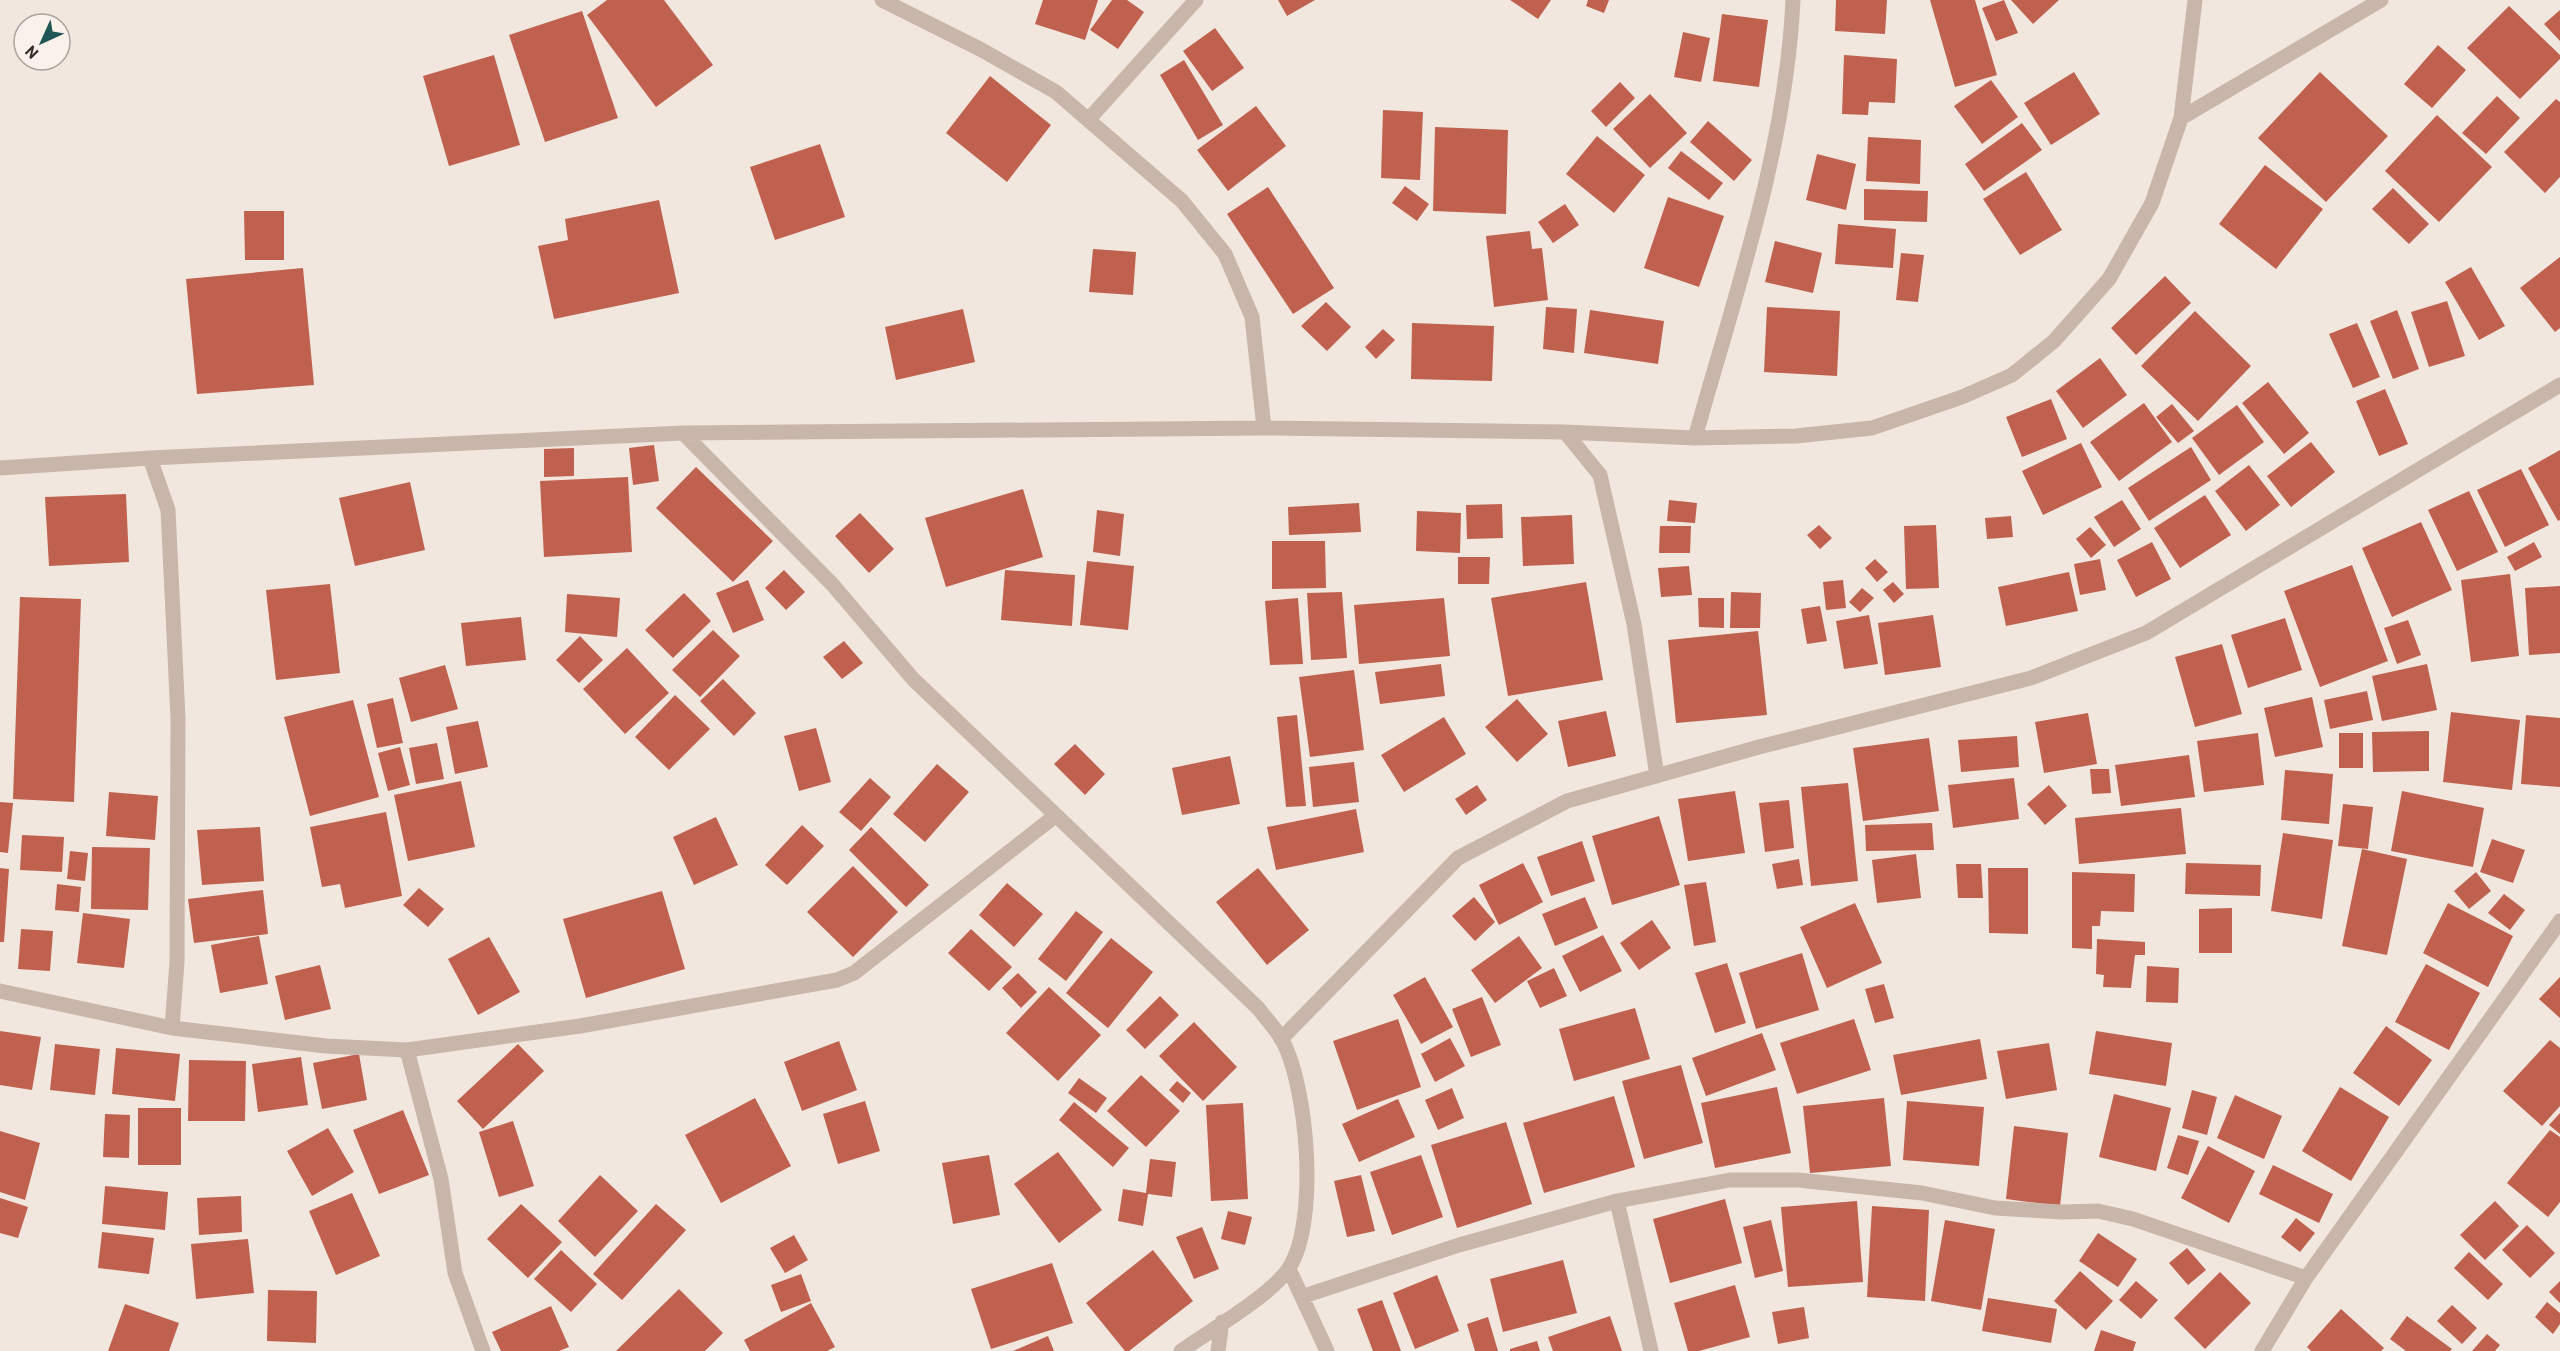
<svg xmlns="http://www.w3.org/2000/svg" width="2560" height="1351" font-family="Barlow,sans-serif">
<rect width="100%" height="100%" fill="#f1e7de"/>
<path fill="#bf614e" d="M607,0H664L713,65L656,107L587,15Z
M1043,0H1098L1085,40L1035,24Z
M1112,0H1127L1144,12L1118,49L1090,30Z
M1278,0H1315L1287,16Z
M1510,0H1551L1538,19Z
M1588,0H1609L1604,13L1586,6Z
M1836,0H1887L1885,34L1835,31Z
M1930,0H1975L1997,75L1955,87Z
M2004,0L2018,33L1996,41L1982,8Z
M2011,0H2059L2033,24Z
M2509,6L2560,55V59L2520,99L2467,48Z
M2560,10V41L2544,24Z
M582,11L618,118L545,142L509,35Z
M1722,14L1768,20L1759,87L1713,81Z
M1215,28L1244,68L1212,91L1183,51Z
M1683,32L1710,38L1701,82L1674,77Z
M2438,45L2466,70L2432,108L2404,84Z
M494,55L520,145L449,166L423,76Z
M1844,55L1897,59L1895,103L1869,102L1868,115L1842,114Z
M1184,60L1223,125L1198,140L1160,75Z
M2074,72L2100,114L2051,145L2024,103Z
M2320,72L2388,136L2326,202L2258,138Z
M990,76L1051,125L1007,182L946,133Z
M1991,80L2018,117L1982,144L1954,106Z
M1620,82L1635,98L1606,127L1591,111Z
M1650,94L1687,133L1650,168L1613,129Z
M2497,96L2520,118L2486,154L2462,133Z
M2556,99L2560,102V177L2545,193L2504,152Z
M1256,106L1286,146L1228,191L1197,150Z
M1383,110L1423,112L1420,180L1381,178Z
M2437,115L2492,167L2439,222L2385,171Z
M1708,121L1752,160L1734,181L1690,142Z
M2022,123L2042,150L1984,191L1965,164Z
M1435,127L1508,130L1506,214L1433,211Z
M1597,136L1645,175L1614,213L1566,174Z
M1868,137L1921,140L1920,184L1866,181Z
M820,144L845,217L775,240L750,167Z
M1681,151L1723,183L1709,200L1668,168Z
M1817,154L1856,164L1846,210L1806,200Z
M2265,165L2323,209L2276,269L2219,224Z
M2026,172L2062,230L2020,255L1983,199Z
M1405,186L1429,204L1417,221L1392,203Z
M1268,187L1334,288L1293,314L1227,214Z
M2393,188L2429,224L2409,244L2372,209Z
M1864,189L1928,191L1927,222L1864,220Z
M1668,197L1724,216L1699,287L1644,268Z
M659,200L679,293L554,319L538,246L568,240L565,219Z
M1565,204L1579,225L1553,243L1538,222Z
M244,211H284V260H245Z
M1838,224L1896,229L1893,268L1835,264Z
M1530,231L1532,249L1542,248L1548,300L1494,307L1486,236Z
M1775,241L1822,253L1813,293L1765,282Z
M1093,249L1136,252L1133,295L1089,292Z
M1901,253L1924,255L1918,302L1896,300Z
M2560,257V328L2555,332L2520,288Z
M2471,267L2505,326L2479,340L2445,282Z
M303,268L314,385L197,394L186,279Z
M2165,276L2191,303L2136,355L2111,328Z
M2447,301L2465,356L2429,367L2411,312Z
M1326,302L1351,327L1327,351L1301,326Z
M1546,307L1577,309L1574,353L1543,349Z
M1767,307L1840,311L1837,376L1764,372Z
M963,309L975,362L896,380L885,327Z
M1590,310L1664,321L1658,364L1584,353Z
M2397,310L2419,369L2393,379L2370,321Z
M2195,311L2251,366L2198,421L2141,366Z
M1412,323L1494,326L1492,381L1411,379Z
M2357,323L2380,377L2353,388L2329,334Z
M1383,329L1395,340L1376,359L1365,347Z
M2100,358L2127,395L2083,428L2056,391Z
M2268,382L2309,433L2284,454L2242,403Z
M2385,389L2408,444L2379,456L2356,401Z
M2051,399L2067,439L2022,457L2006,417Z
M2144,403L2172,442L2119,481L2090,442Z
M2172,404L2194,431L2178,443L2156,417Z
M2237,405L2264,442L2219,475L2192,438Z
M2311,442L2335,472L2291,507L2267,476Z
M2081,443L2102,487L2043,515L2022,471Z
M654,445L659,481L633,485L629,448Z
M2191,447L2211,480L2149,521L2128,488Z
M574,448V476L544,477V449Z
M2560,450V520L2558,521L2528,468Z
M2249,465L2280,505L2246,531L2215,491Z
M696,467L773,541L733,582L656,508Z
M2521,469L2549,525L2505,547L2477,490Z
M628,477L632,552L544,557L540,481Z
M410,482L425,550L355,566L339,498Z
M1023,489L1043,557L946,587L925,518Z
M2469,491L2498,552L2457,571L2428,510Z
M126,494L129,562L49,566L45,497Z
M2205,495L2231,535L2180,568L2154,528Z
M1669,500L1697,503L1695,523L1667,521Z
M2122,500L2141,529L2114,547L2094,517Z
M1359,503L1361,532L1289,535L1288,507Z
M1502,504L1503,538L1467,539L1466,505Z
M1097,510L1124,514L1120,556L1093,552Z
M1417,511L1461,513L1460,553L1416,551Z
M860,513L894,549L869,573L835,536Z
M1572,515L1574,564L1523,566L1521,517Z
M2011,516L2013,537L1987,539L1985,518Z
M2421,522L2452,590L2392,617L2362,548Z
M1819,525L1832,538L1820,549L1807,535Z
M1936,525L1939,588L1906,589L1904,526Z
M1660,526H1691L1690,553H1659Z
M2090,527L2106,545L2091,558L2076,539Z
M1272,541H1325L1326,588L1272,589Z
M2152,542L2171,579L2136,597L2117,560Z
M2534,542L2542,557L2515,571L2507,557Z
M1458,557H1490L1489,584H1458Z
M1875,559L1888,572L1877,582L1865,568Z
M2100,559L2106,590L2080,595L2074,564Z
M1087,561L1134,566L1128,630L1080,625Z
M2352,565L2388,661L2320,687L2284,591Z
M1689,566L1692,595L1661,597L1658,568Z
M784,570L805,592L786,610L765,588Z
M1005,570L1075,575L1072,626L1001,620Z
M2069,572L2078,611L2006,626L1998,587Z
M2510,574L2519,656L2471,662L2461,580Z
M748,580L764,620L733,633L716,593Z
M1843,580L1846,608L1826,610L1823,582Z
M1586,582L1603,680L1508,696L1491,598Z
M1893,582L1904,594L1894,603L1883,590Z
M330,584L340,673L276,680L266,590Z
M2560,586V653L2529,655L2525,588Z
M1862,588L1874,598L1860,612L1849,602Z
M1342,592L1347,658L1311,660L1307,593Z
M1731,592L1761,593L1760,628H1730Z
M684,593L711,621L673,658L645,630Z
M567,594L620,598L617,637L565,632Z
M20,597L81,599L74,802L13,799Z
M1298,598L1303,664L1270,665L1265,601Z
M1444,598L1450,656L1359,664L1354,605Z
M1698,598H1724V628L1699,627Z
M1820,606L1827,641L1807,644L1801,609Z
M1869,615L1878,664L1844,669L1836,621Z
M1933,615L1941,667L1885,675L1878,623Z
M521,617L526,660L466,666L461,623Z
M2285,618L2302,670L2248,688L2231,635Z
M2408,620L2421,655L2397,664L2384,628Z
M713,630L740,656L700,697L672,670Z
M1758,631L1767,715L1676,723L1668,640Z
M580,636L603,660L579,683L556,660Z
M844,641L863,663L842,679L823,657Z
M2222,644L2242,714L2195,727L2175,657Z
M627,648L669,693L625,734L583,689Z
M1441,664L1445,696L1380,704L1375,672Z
M2427,664L2437,710L2382,721L2372,676Z
M445,665L458,709L411,722L399,678Z
M1354,670L1364,750L1310,757L1299,677Z
M723,679L756,713L734,736L700,701Z
M2367,691L2373,720L2330,729L2324,700Z
M675,695L710,729L669,770L635,737Z
M2312,697L2323,747L2275,757L2264,708Z
M393,698L403,743L377,748L367,704Z
M1517,699L1548,734L1517,762L1485,727Z
M353,700L379,797L310,816L284,717Z
M1606,711L1616,756L1568,767L1558,721Z
M2451,712L2520,720L2512,790L2443,782Z
M2088,713L2097,764L2044,773L2035,722Z
M1297,715L1306,806L1286,807L1277,717Z
M2526,715L2560,718V787L2521,784Z
M1444,717L1466,754L1404,792L1381,755Z
M478,721L488,767L455,774L446,727Z
M816,728L831,782L799,791L784,736Z
M2429,731V771L2373,772L2372,732Z
M2258,733L2264,785L2204,792L2197,741Z
M2339,733H2363V768H2339Z
M2017,736L2019,767L1961,772L1958,740Z
M1929,738L1939,811L1863,821L1853,748Z
M437,743L444,779L416,784L409,748Z
M1075,744L1105,774L1085,795L1054,764Z
M400,747L410,785L388,791L378,753Z
M2189,755L2195,797L2121,806L2115,765Z
M1230,756L1240,804L1182,815L1172,768Z
M1354,762L1359,802L1313,807L1309,767Z
M937,764L969,792L925,842L893,814Z
M2090,769H2109L2111,793L2092,794Z
M2285,770L2333,774L2329,824L2281,820Z
M870,778L891,797L861,831L839,812Z
M2014,778L2019,819L1953,828L1948,785Z
M461,781L475,847L408,861L394,795Z
M1848,783L1858,881L1811,886L1801,787Z
M1477,785L1487,800L1466,815L1455,799Z
M2049,785L2067,806L2045,825L2027,804Z
M1735,791L1745,853L1688,861L1678,799Z
M2402,791L2484,808L2473,867L2391,851Z
M109,792L158,796L155,840L106,836Z
M1789,800L1794,848L1765,852L1759,803Z
M0,802L13,803L8,853L0,852Z
M2343,804L2373,807L2368,849L2338,846Z
M2181,808L2186,854L2079,864L2075,818Z
M1356,809L1364,852L1276,870L1267,827Z
M386,812L402,896L345,908L340,884L322,887L310,827Z
M1659,816L1680,885L1612,905L1592,836Z
M716,817L738,865L694,885L673,837Z
M1932,823L1934,850L1866,851L1865,825Z
M802,825L824,846L787,885L765,865Z
M260,827L264,881L202,885L197,830Z
M871,827L929,885L906,907L849,850Z
M2283,833L2333,840L2322,919L2271,911Z
M22,835L64,837L62,872L20,870Z
M2492,839L2525,850L2513,883L2480,872Z
M1582,841L1595,881L1551,896L1537,857Z
M92,847L150,848L148,910L91,909Z
M2362,849L2407,859L2387,955L2342,946Z
M70,851L88,853L85,881L67,879Z
M1916,854L1921,898L1877,903L1872,860Z
M1799,859L1803,885L1777,889L1772,864Z
M1523,863L1543,902L1499,925L1479,885Z
M2186,863L2261,865L2260,896L2185,894Z
M1956,864H1981L1983,898H1958Z
M853,866L898,912L853,957L807,912Z
M0,868L9,869L4,942H0Z
M1258,868L1309,930L1267,965L1216,902Z
M1988,868H2028V934L1989,933Z
M2072,872L2135,874L2134,912L2101,911L2100,926H2092V949L2072,948Z
M2476,872L2491,891L2469,909L2454,891Z
M1706,882L1716,942L1694,946L1684,885Z
M1007,883L1043,914L1014,947L979,915Z
M57,884L81,887L79,912L55,910Z
M419,888L444,909L428,927L403,905Z
M263,890L268,934L194,943L188,899Z
M662,891L685,969L586,998L563,919Z
M2504,894L2525,910L2510,930L2488,913Z
M1474,897L1495,922L1475,941L1452,916Z
M1585,897L1598,928L1555,946L1542,914Z
M1855,903L1882,963L1827,988L1800,927Z
M2448,903L2513,936L2488,987L2423,953Z
M2232,908V953H2199V909Z
M1076,911L1103,932L1066,981L1038,959Z
M83,913L130,919L124,968L77,963Z
M1652,920L1671,948L1639,970L1620,943Z
M21,929L53,931L50,971L18,969Z
M971,929L1012,967L989,991L948,953Z
M1603,935L1622,971L1580,992L1562,956Z
M259,936L268,984L220,993L211,945Z
M1519,936L1542,968L1495,1003L1471,970Z
M489,937L520,992L478,1015L448,959Z
M1111,938L1153,972L1108,1028L1066,993Z
M2097,939L2145,942V955H2135L2131,988L2103,987L2104,975L2096,974Z
M1802,953L1819,1010L1756,1029L1739,973Z
M1727,963L1746,1023L1715,1033L1695,973Z
M2426,964L2480,993L2449,1050L2395,1022Z
M320,965L331,1009L285,1020L275,976Z
M2147,966L2179,968L2178,1003L2146,1002Z
M1554,968L1567,996L1540,1008L1527,981Z
M1018,973L1037,992L1021,1008L1002,988Z
M1425,977L1453,1027L1421,1044L1393,995Z
M2560,977V1018L2539,999Z
M1884,984L1894,1018L1875,1023L1865,989Z
M1049,987L1101,1035L1058,1081L1006,1033Z
M1160,996L1179,1015L1145,1049L1126,1030Z
M1482,997L1501,1045L1471,1057L1452,1009Z
M1635,1008L1650,1059L1574,1081L1559,1029Z
M1398,1019L1421,1087L1357,1110L1333,1041Z
M1854,1019L1871,1070L1797,1094L1780,1043Z
M1194,1022L1237,1067L1203,1101L1159,1056Z
M2386,1026L2432,1060L2399,1106L2353,1073Z
M0,1031L41,1037L32,1090L0,1085Z
M2096,1031L2172,1043L2166,1086L2089,1074Z
M1762,1033L1776,1070L1706,1096L1692,1058Z
M1450,1038L1465,1066L1435,1082L1421,1054Z
M1980,1039L1987,1079L1901,1095L1893,1055Z
M2550,1040L2560,1048V1106L2542,1126L2503,1091Z
M839,1041L857,1090L802,1111L784,1062Z
M2049,1043L2057,1090L2006,1099L1997,1051Z
M55,1044L100,1049L95,1095L50,1090Z
M518,1044L544,1071L483,1129L457,1101Z
M116,1048L180,1054L175,1101L112,1094Z
M359,1054L367,1100L322,1109L313,1063Z
M301,1057L308,1105L258,1112L252,1064Z
M189,1060L246,1061L245,1121H188Z
M1681,1065L1703,1143L1644,1159L1622,1081Z
M1141,1075L1180,1111L1146,1147L1107,1111Z
M1079,1078L1107,1098L1096,1113L1068,1093Z
M1177,1081L1191,1093L1183,1103L1169,1090Z
M1777,1087L1791,1153L1715,1168L1701,1103Z
M2340,1087L2389,1117L2351,1181L2302,1151Z
M1452,1088L1464,1118L1438,1130L1425,1100Z
M2192,1090L2217,1097L2207,1135L2182,1128Z
M2114,1094L2171,1108L2156,1171L2099,1157Z
M2235,1095L2282,1116L2264,1159L2217,1138Z
M1614,1096L1635,1167L1544,1193L1523,1123Z
M755,1098L791,1166L721,1203L685,1135Z
M1884,1098L1891,1166L1810,1173L1803,1106Z
M1398,1099L1415,1137L1359,1162L1342,1124Z
M865,1101L880,1151L838,1164L823,1114Z
M1907,1101L1984,1107L1979,1166L1903,1160Z
M1074,1102L1129,1148L1113,1167L1059,1120Z
M1243,1103L1248,1199L1211,1201L1206,1105Z
M138,1108H181V1165H138Z
M403,1110L429,1175L379,1194L353,1130Z
M2560,1113V1134L2549,1125Z
M105,1114L130,1115L129,1158L103,1157Z
M513,1121L534,1186L499,1197L479,1132Z
M1506,1122L1532,1204L1457,1228L1431,1145Z
M2014,1126L2068,1133L2060,1206L2006,1199Z
M328,1128L354,1172L312,1196L287,1151Z
M2550,1130L2560,1137V1202L2548,1217L2507,1183Z
M0,1131L40,1143L25,1200L0,1192Z
M2178,1135L2199,1141L2188,1175L2167,1168Z
M2208,1146L2255,1171L2229,1223L2181,1198Z
M1058,1152L1102,1210L1059,1243L1014,1184Z
M989,1155L1000,1215L953,1224L942,1163Z
M1421,1155L1443,1217L1392,1235L1370,1172Z
M1150,1159L1176,1162L1172,1197L1148,1194L1143,1226L1118,1221L1123,1189L1146,1193Z
M2273,1165L2333,1194L2319,1223L2259,1194Z
M600,1175L638,1211L595,1257L558,1221Z
M1361,1175L1375,1231L1347,1237L1334,1181Z
M105,1186L168,1192L165,1230L102,1224Z
M352,1193L380,1256L336,1275L309,1211Z
M241,1196L242,1232L199,1235L197,1198Z
M0,1198L28,1207L18,1238L0,1233Z
M1725,1199L1742,1263L1670,1283L1653,1219Z
M1857,1201L1863,1282L1788,1287L1781,1207Z
M2495,1201L2519,1226L2485,1260L2460,1235Z
M521,1204L562,1242L528,1278L487,1239Z
M656,1204L686,1230L622,1300L593,1274Z
M1872,1206L1929,1210L1925,1301L1867,1297Z
M1228,1211L1252,1217L1245,1245L1221,1239Z
M2296,1218L2315,1233L2300,1252L2281,1237Z
M1771,1220L1783,1271L1755,1278L1743,1227Z
M1945,1220L1995,1229L1981,1310L1931,1301Z
M2527,1225L2555,1253L2530,1278L2502,1250Z
M1202,1227L1219,1269L1194,1279L1176,1237Z
M102,1232L154,1238L149,1274L98,1268Z
M2098,1233L2137,1259L2118,1287L2079,1261Z
M794,1235L808,1260L785,1273L770,1248Z
M248,1239L254,1293L196,1299L191,1244Z
M2187,1248L2206,1270L2188,1285L2169,1263Z
M561,1250L597,1284L571,1312L534,1279Z
M1153,1250L1193,1301L1129,1351H1125L1086,1303Z
M2469,1252L2503,1284L2488,1300L2454,1268Z
M1563,1260L1577,1313L1503,1332L1490,1279Z
M1052,1263L1073,1323L991,1349L971,1289Z
M2080,1271L2113,1301L2086,1330L2054,1301Z
M2220,1272L2251,1303L2205,1349L2174,1318Z
M801,1274L811,1301L781,1312L771,1285Z
M1437,1275L1459,1331L1415,1349L1393,1293Z
M2136,1281L2158,1300L2141,1319L2119,1300Z
M2560,1281V1303L2549,1292Z
M1735,1285L1750,1337L1699,1351H1688L1674,1303Z
M679,1289L723,1333L705,1351H616Z
M268,1290L317,1291L316,1343L267,1341Z
M1988,1298L2057,1309L2051,1343L1982,1331Z
M1382,1300L1401,1351H1373L1357,1309Z
M2547,1302L2560,1313V1324L2553,1334L2535,1317Z
M811,1303L835,1347L827,1351H750L744,1340Z
M125,1304L179,1323L169,1351H108Z
M2452,1305L2477,1328L2462,1344L2437,1321Z
M551,1306L569,1347L559,1351H501L492,1332Z
M1804,1307L1809,1338L1778,1344L1772,1312Z
M2341,1309L2384,1348L2381,1351H2311L2307,1347Z
M1610,1316L1622,1351H1553L1548,1337Z
M2407,1316L2452,1349L2450,1351H2406L2390,1339Z
M1488,1317L1498,1351H1475L1467,1324Z
M2101,1330L2136,1342L2133,1351H2094Z
M2487,1334L2500,1345L2495,1351H2472Z
M1048,1336L1054,1351H1013Z
M1537,1341L1540,1351H1510V1349Z"/>
<g fill="none" stroke-linecap="round" stroke-linejoin="round">
<path stroke="#c9b6ab" stroke-width="15" d="M882,0L980,49L1056,92L1182,201L1225,254L1252,317L1264,428
M2181,118L2381,0
M1089,119L1196,0
M1565,432L1600,475L1634,624L1657,776
M683,433L832,584L913,679L1259,1009C1266,1019 1275,1028 1281,1038C1308,1085 1319,1222 1289,1268C1272,1295 1209,1331 1181,1351
M1695,438C1735,294 1786,150 1793,0
M150,458L168,510L178,718L177,962L172,1028
M0,468L150,458L683,433L1264,428L1565,432L1695,438L1796,436L1872,428L1962,397L2012,375L2054,341L2109,279L2152,203L2181,118L2195,0
M0,991L172,1028L326,1046L407,1050L580,1026L837,980L854,973L1055,816
M1281,1039L1458,858L1567,801L1759,747L2031,678L2146,633L2560,385
M407,1050L441,1179L455,1273L483,1351
M1617,1201L1651,1351
M1289,1269L1327,1351
M1304,1296L1459,1245L1617,1201L1730,1180H1798L1922,1193L1995,1208L2062,1212L2098,1211L2133,1219L2306,1278
M1218,1351L1222,1322
M2262,1351L2306,1278L2560,921"/>
</g>
<g transform="translate(42 42) rotate(225)"><circle r="28" fill="#f9f1ea" stroke="#aba39d" stroke-width="1.5"/>
<path d="M0-4.5L10 22L0 15L-10 22Z" fill="#215656"/>
<text y="-9" font-size="16" font-weight="bold" text-anchor="middle" fill="#372d2a">N</text>
</g>
</svg>
